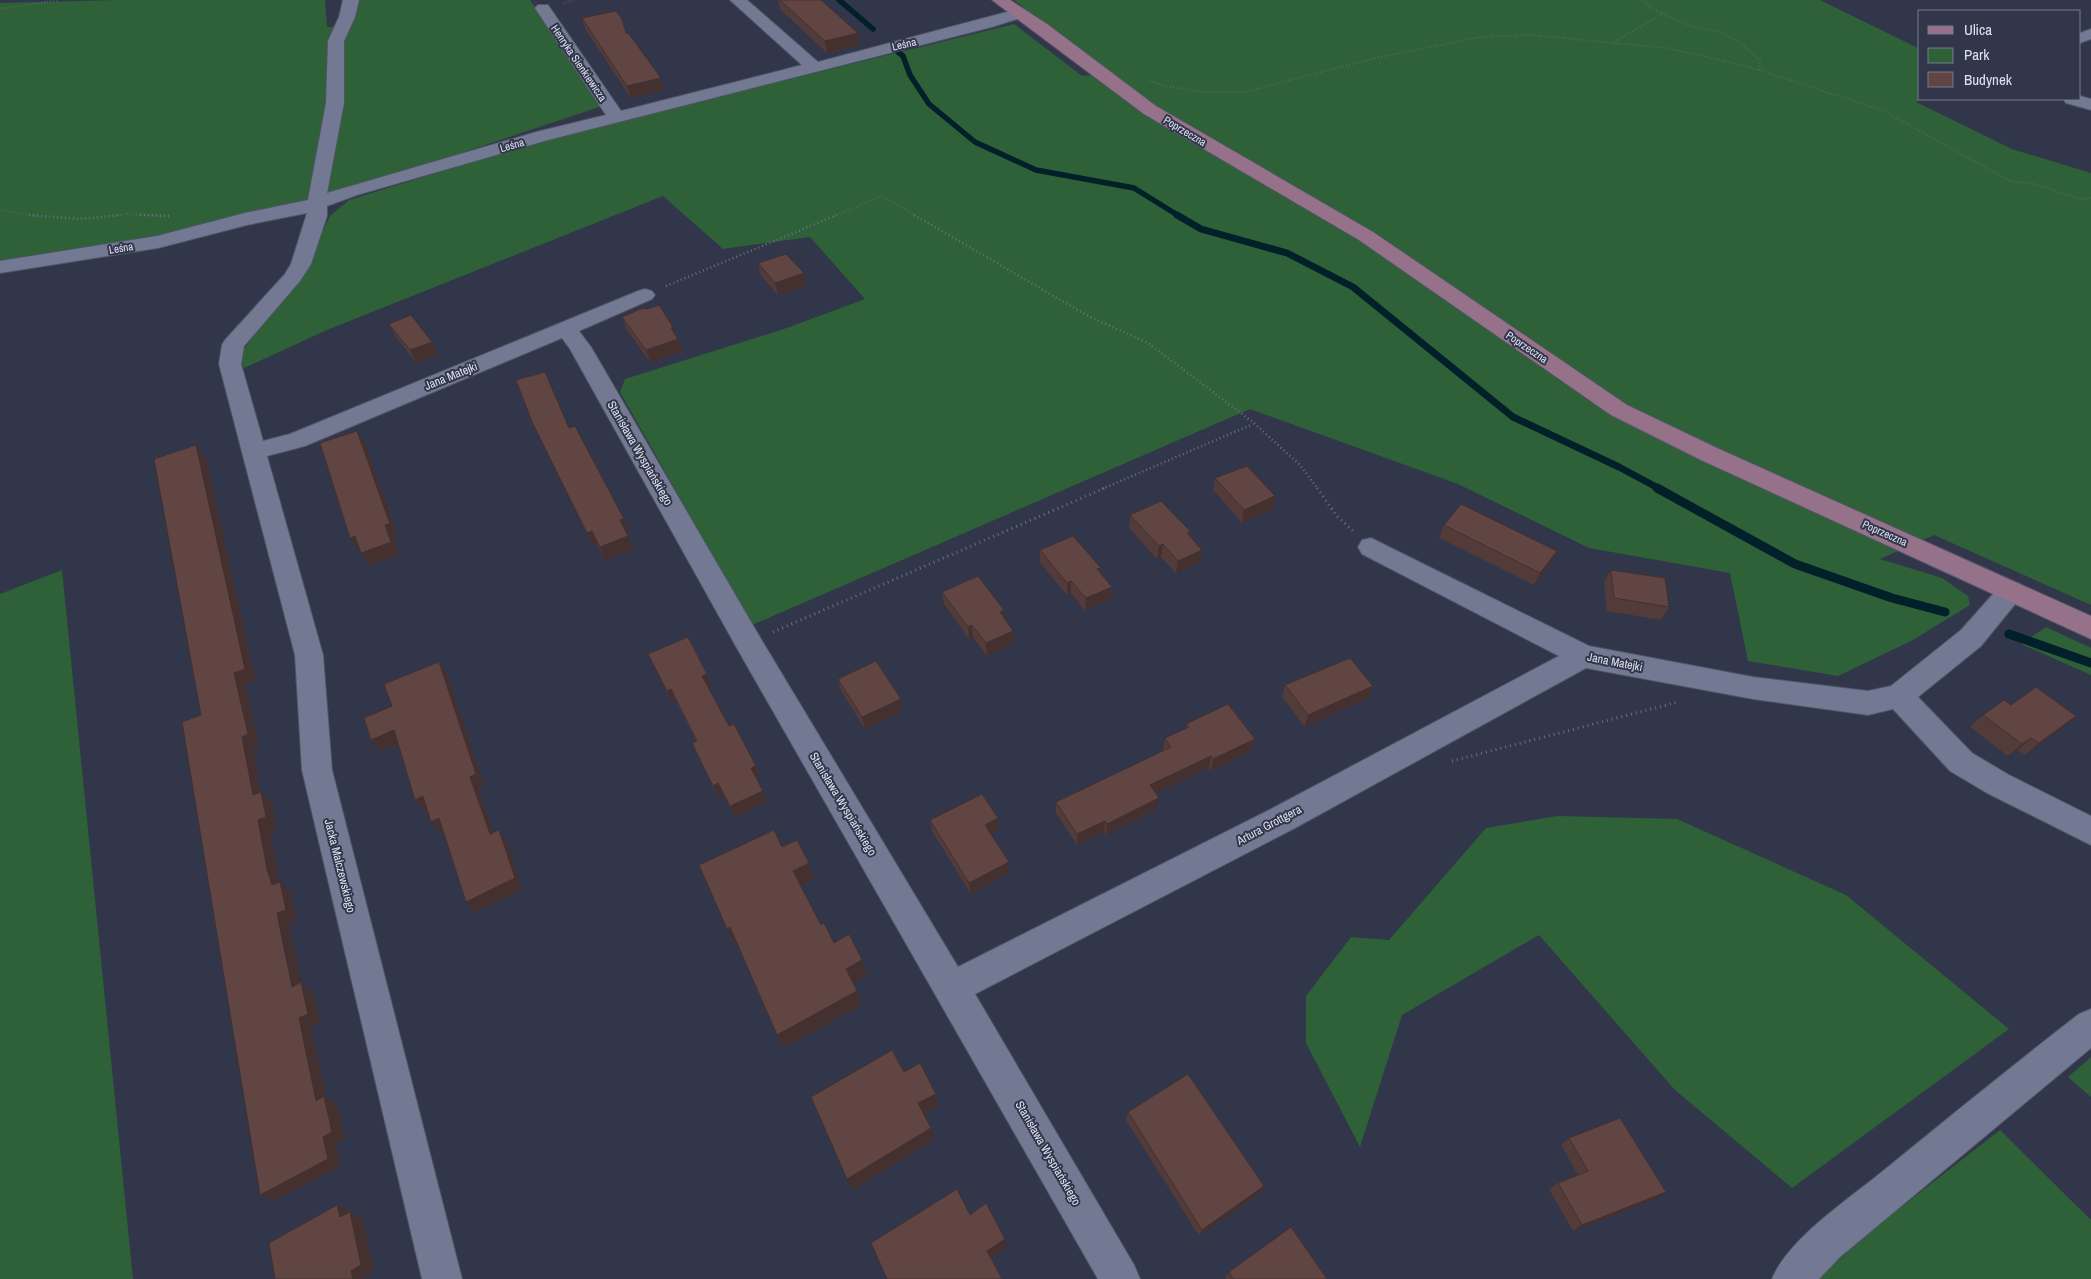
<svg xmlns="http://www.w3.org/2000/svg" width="2091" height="1279" font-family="'Archivo Narrow',sans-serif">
<rect width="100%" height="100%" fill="#31364b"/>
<path fill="#2e6137" d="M118,0H325L327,27L346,26L355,0H530L602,106L375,182L308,197L310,207L268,220L0,263V3Z
M1014,0H1820L1920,49V99H1922L1916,102L2012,149L2091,173V605L1934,535L1880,559L1942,578L1968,596L1970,605L1913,640L1838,676L1748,661L1730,573L1589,548L1458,484L1250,409L752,625L620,392L625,379L784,329L865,299L810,237L723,249L663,196L327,330L244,368L242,364V352L313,251L330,216L349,200L547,139L1014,24L1082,76L1108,73Z
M62,570L133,1279H0V594Z
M2046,627L2091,648V675L2021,644Z
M1557,816L1677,819L1846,895L2009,1029L1792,1188L1675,1090L1539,935L1402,1015L1360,1147L1306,1043V996L1351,937L1389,940L1486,828Z
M2091,1057V1097L2068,1077Z
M2000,1130L2091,1220V1279H1818L1869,1232Z"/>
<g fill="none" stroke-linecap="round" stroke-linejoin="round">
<path stroke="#01202a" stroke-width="5.5" d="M839,0L873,29
M898,52L903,56L910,75L929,104L975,142L1036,170L1134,188L1179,216"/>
<path stroke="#01202a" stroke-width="7" d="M1177,215L1201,229L1287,253L1353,287L1513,417L1619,467L1660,489"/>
<path stroke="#01202a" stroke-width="9" d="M1657,488L1795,564L1892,598L1945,612
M2009,634L2091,663"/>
<g stroke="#505466" stroke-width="2">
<path id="street" d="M343,0H359L355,17L344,41V103L327,193L536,132L606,115L535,8L538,5H548L621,111L802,65L730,0H747L818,62L1022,8L1030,13L1027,16L992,27L548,140L357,195L327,206V216L311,264L300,281L244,346L241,364L263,441L290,434L638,291L645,289L652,291L655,295L652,299L579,331L591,347L758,634L958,967L1273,808L1559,656L1362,554L1358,547L1362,540L1371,538L1589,646L1753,677L1868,691L1891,686L1961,630L2002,584L2011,581L2020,584L2024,591L2020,598L1981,646L1918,697L1972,753L2009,775L2091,816V845L1987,793L1950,771L1893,709L1868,715L1753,699L1586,668L1295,828L975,994L1134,1265L1140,1279H1098L738,650L570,349L562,338L305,446L267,456L323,655L332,770L462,1279H422L302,770L295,655L219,364L222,345L225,340L285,274L291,264L307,213L247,225L158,248L0,273V261L157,236L245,213L308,200L326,103L328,41L339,17Z
M2091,29V39L2080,43V33Z
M2080,96L2091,99V110L2066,103L2063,99H2080Z
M2091,1009V1048L1840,1257L1819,1279H1772C1788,1239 1849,1199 1883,1171C1948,1118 2013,1065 2079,1014Z"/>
</g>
<g stroke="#505466" stroke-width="2">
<path id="secondary" d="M992,0H1010L1047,24L1156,106L1373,232L1627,405L1717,448L2091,616V639L1701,460L1611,415L1359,240L1144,114Z"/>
</g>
<path stroke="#6b6f82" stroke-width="2" stroke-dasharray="0.5 2.5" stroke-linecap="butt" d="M1642,0L1653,9L1690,26L1720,32L1739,42L1760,60L1759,70
M563,3L575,0
M0,9L59,0
M1614,42L1662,14
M1150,81L1164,86L1205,92H1245L1376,58L1480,37L1531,35L1667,48L1750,67L1884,111L2010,181L2034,184L2080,199L2091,198
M0,210L36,216
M109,216L127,214L166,216
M834,216L882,196L916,216"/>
<path stroke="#6b6f82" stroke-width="2.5" stroke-dasharray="1 3" stroke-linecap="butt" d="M29,215L79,219L121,215
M140,215L170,216
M914,215L1088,316L1148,343L1254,423L1300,465L1318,489
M666,286L837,215
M1102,489L1253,424"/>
<path stroke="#6b6f82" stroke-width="3" stroke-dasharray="1 4" stroke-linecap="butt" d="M1317,488L1336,515L1353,531
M773,632L1105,488
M1452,761L1678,702"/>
<use href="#street" fill="#737992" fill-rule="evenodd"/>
<use href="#secondary" fill="#957289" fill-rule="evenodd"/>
</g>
<path fill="#533b3a" d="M778,0H821L860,45L827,53L780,9Z
M582,18L626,33L664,90L631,98L586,30Z
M758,263L806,286L778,295L761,276Z
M622,317L676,335L682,352L650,362L627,330Z
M389,324L438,354L417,363L396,337Z
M532,422L569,428L624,519L629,532L626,533L634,549L605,560L597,544L593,545Z
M1215,478L1275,496L1273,509L1242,523L1213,490Z
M1130,515L1190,531L1189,536L1202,550L1200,562L1176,573L1161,557L1157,559L1129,528Z
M1444,525L1551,563L1534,585L1439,538Z
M1040,550L1100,574L1112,587L1111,599L1085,611L1071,593L1067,595L1040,563Z
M1611,570L1669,607L1661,620L1607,611L1604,582Z
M942,592L1004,610V618L1014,643L987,656L973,637L969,639L944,604Z
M648,654L711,686L708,687L729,726L756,766L760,777L756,779L767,802L735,817L723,794L718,797L692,743L696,741L676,701L672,703Z
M838,679L903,711L865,729L841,691Z
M1285,685L1373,686L1369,698L1305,727L1282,697Z
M2011,705L2062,728L2025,755L2018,750L2008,756L1970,727L1983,715Z
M1186,724L1255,739L1252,750L1211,771L1209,768L1156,793L1157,809L1106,835L1104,832L1077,845L1056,813V802L1163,751L1165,738L1186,729Z
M998,818L999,829L990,834L1009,862V873L971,894L932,831L930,820Z
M1128,1112L1260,1193L1199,1236L1126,1120Z
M1569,1138L1656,1199L1573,1231L1549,1189L1558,1183L1578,1175L1561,1145Z
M1229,1272L1327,1279H1226L1225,1277Z"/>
<path fill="#44302f" d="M858,33L860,45L827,53L825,41Z
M661,78L664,90L631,98L627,86Z
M804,273L806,286L778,295L775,283Z
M673,327L677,339H678L682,352L650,362L646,350L671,328Z
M432,342L438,354L417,363L410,350Z
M357,431L365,444L398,536L393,538L399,555L369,565L361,553Z
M196,445L206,458L256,681L245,685L259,746L253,748L261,792L272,803L277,828L270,832L279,879L280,882L291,893L297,920L289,924L302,983L313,992L320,1023L311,1027L326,1097L337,1104L345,1139L336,1144L340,1167L274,1201L260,1195L316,1101L272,885L267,869L242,737L234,673Z
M1275,496L1273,509L1242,523L1244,510Z
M624,519L629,532L625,533L620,520Z
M592,531L597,544L593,545L587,533Z
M355,536L364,549L359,550L350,538Z
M628,536L634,549L605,560L600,547Z
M1163,544L1161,557L1157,559L1159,546Z
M1202,550L1200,562L1176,573L1178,561Z
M1557,551L1551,563L1534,585L1540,573Z
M1101,568L1100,580L1097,569Z
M1071,581V593L1067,595V583Z
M1112,587L1111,599L1085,611L1086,598Z
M1004,610V623L1000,612Z
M972,625L973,637L969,639L968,627Z
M1013,631L1014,643L987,656L986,643Z
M439,662L447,674L484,786L478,789L498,845L490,834L470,777Z
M707,674L711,686L707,688L702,676Z
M1373,686L1369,698L1305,727L1308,715Z
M671,689L676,701L672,703L667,691Z
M901,699L903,711L865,729L862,717Z
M2076,716L2062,728L2025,755L2039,743Z
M394,730L403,742L380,751L371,740Z
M2031,738L2018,750L2008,756L2022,744Z
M1255,739L1252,750L1211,771L1213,759Z
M1211,756L1209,768L1148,797L1150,785Z
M756,766L760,777L755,780L751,768Z
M718,783L723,794L718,797L713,786Z
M763,791L767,802L735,817L730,806Z
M423,796L432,808L424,811L415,800Z
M1159,798L1157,809L1106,835L1107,824Z
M439,818L448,829L440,833L431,822Z
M998,818L999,829L985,836V825Z
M1105,821L1104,832L1077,845V834Z
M499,830L507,841L523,889L475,912L466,902Z
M1009,862V873L971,894L969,883Z
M809,863L814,879L799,887L793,871Z
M730,927L737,942L734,944L727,929Z
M862,960L867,975L851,984L846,969Z
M857,991L862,1005L784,1048L777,1035Z
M936,1094L938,1106L922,1116L918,1103Z
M931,1128L934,1140L852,1190L847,1179Z
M1264,1186L1260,1193L1199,1236L1202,1230Z
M1666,1192L1656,1199L1573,1231L1582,1225Z
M337,1205L363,1219L374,1271L364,1277L365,1279H353Z
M1005,1239L1006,1248L988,1260L987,1251Z"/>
<path fill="#614543" stroke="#44302f" d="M780,0H821L858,33L825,41Z
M616,11L622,19L626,33L629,34L661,78L627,86L582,18Z
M786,254L804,273L775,283L758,263Z
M659,305L673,327L671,328L678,339L646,350L622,317L643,308L647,309Z
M411,315L432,342L410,350L389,324Z
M545,372L569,428L575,426L624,519L620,520L628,536L600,547L592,531L587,533L532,422L516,380Z
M357,431L390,524L385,525L391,542L361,553L355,536L350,538L320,443Z
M196,445L245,669L234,673L248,734L242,737L253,795L261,792L266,817L258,820L267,869L272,885L280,882L286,910L277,913L283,943L292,987L301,982L308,1014L299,1018L316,1101L324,1096L332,1132L323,1137L328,1159L260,1195L182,722L201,715L154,459Z
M1247,466L1275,496L1244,510L1215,478Z
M1161,501L1190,531L1187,533L1202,550L1178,561L1163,544L1159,546L1130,515Z
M1461,504L1557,551L1540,573L1444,525Z
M1073,536L1101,568L1097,569L1112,587L1086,598L1071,581L1067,583L1040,550Z
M1611,570L1665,578L1669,607L1614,598Z
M978,576L1004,610L1000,612L1013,631L986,643L972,625L968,627L942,592Z
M688,637L707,674L702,676L729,726L734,724L756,766L751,768L763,791L730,806L718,783L713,786L692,743L697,741L671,689L667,691L648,654Z
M1350,658L1373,686L1308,715L1285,685Z
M876,661L901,699L862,717L838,679Z
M439,662L476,774L470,777L490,834L499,830L515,878L466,902L439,818L431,822L423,796L415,800L394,730L371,740L364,718L392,706L384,684Z
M2036,687L2076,716L2039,743L2031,738L2022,744L1983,715L2004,700L2011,705Z
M1228,704L1255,739L1213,759L1211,756L1150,785L1159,798L1107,824L1105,821L1077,834L1056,802L1171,747L1165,738L1189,727L1186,724Z
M982,794L998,818L985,825L1009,862L969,883L930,820Z
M774,830L782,847L797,840L809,863L793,871L821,925L824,923L834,943L849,934L862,960L846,969L857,991L777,1035L730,927L727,929L699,865Z
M892,1050L904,1072L920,1063L936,1094L918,1103L931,1128L847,1179L811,1097Z
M1188,1074L1264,1186L1202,1230L1128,1112Z
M1620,1118L1666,1192L1582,1225L1558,1183L1588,1171L1569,1138Z
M957,1189L970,1215L986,1203L1005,1239L987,1251L1002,1279H887L871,1243Z
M337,1205L340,1217L350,1212L361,1265L351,1271L353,1279H275L269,1243Z
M1291,1227L1327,1279H1233L1229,1272Z"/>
<g text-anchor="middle" stroke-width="4" stroke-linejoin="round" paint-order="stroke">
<g font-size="11" fill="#dee1ef" stroke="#31364b">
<text transform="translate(904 44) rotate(-13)" y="4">Leśna</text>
<text transform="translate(579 63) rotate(56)" y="4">Henryka Sienkiewicza</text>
<text transform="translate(1185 131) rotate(31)" y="4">Poprzeczna</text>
<text transform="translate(512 145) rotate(-16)" y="4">Leśna</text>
<text transform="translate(121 248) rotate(-9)" y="4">Leśna</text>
<text transform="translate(1527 347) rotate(34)" y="4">Poprzeczna</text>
<text transform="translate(1885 533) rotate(24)" y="4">Poprzeczna</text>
</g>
<g font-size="12" fill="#dee1ef" stroke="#31364b">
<text transform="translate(451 376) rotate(-22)" y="4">Jana Matejki</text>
<text transform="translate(640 453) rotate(60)" y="4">Stanisława Wyspiańskiego</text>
<text transform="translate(1615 662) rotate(11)" y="4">Jana Matejki</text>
<text transform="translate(843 804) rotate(59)" y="4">Stanisława Wyspiańskiego</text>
<text transform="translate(1269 825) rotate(-28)" y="4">Artura Grottgera</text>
<text transform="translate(340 866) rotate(76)" y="4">Jacka Malczewskiego</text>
<text transform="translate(1048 1153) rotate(60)" y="4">Stanisława Wyspiańskiego</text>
</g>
</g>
<rect x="1918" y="10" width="162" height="90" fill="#31364b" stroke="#767a8d"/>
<rect x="1928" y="26" width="25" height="8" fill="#957289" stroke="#767a8d"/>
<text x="1964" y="35" font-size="15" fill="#dee1ef">Ulica</text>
<rect x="1928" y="48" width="25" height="15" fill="#2e6137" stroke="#767a8d"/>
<text x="1964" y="60" font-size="15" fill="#dee1ef">Park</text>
<rect x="1928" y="72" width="25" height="15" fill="#614543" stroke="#767a8d"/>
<text x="1964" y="85" font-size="15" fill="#dee1ef">Budynek</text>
</svg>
